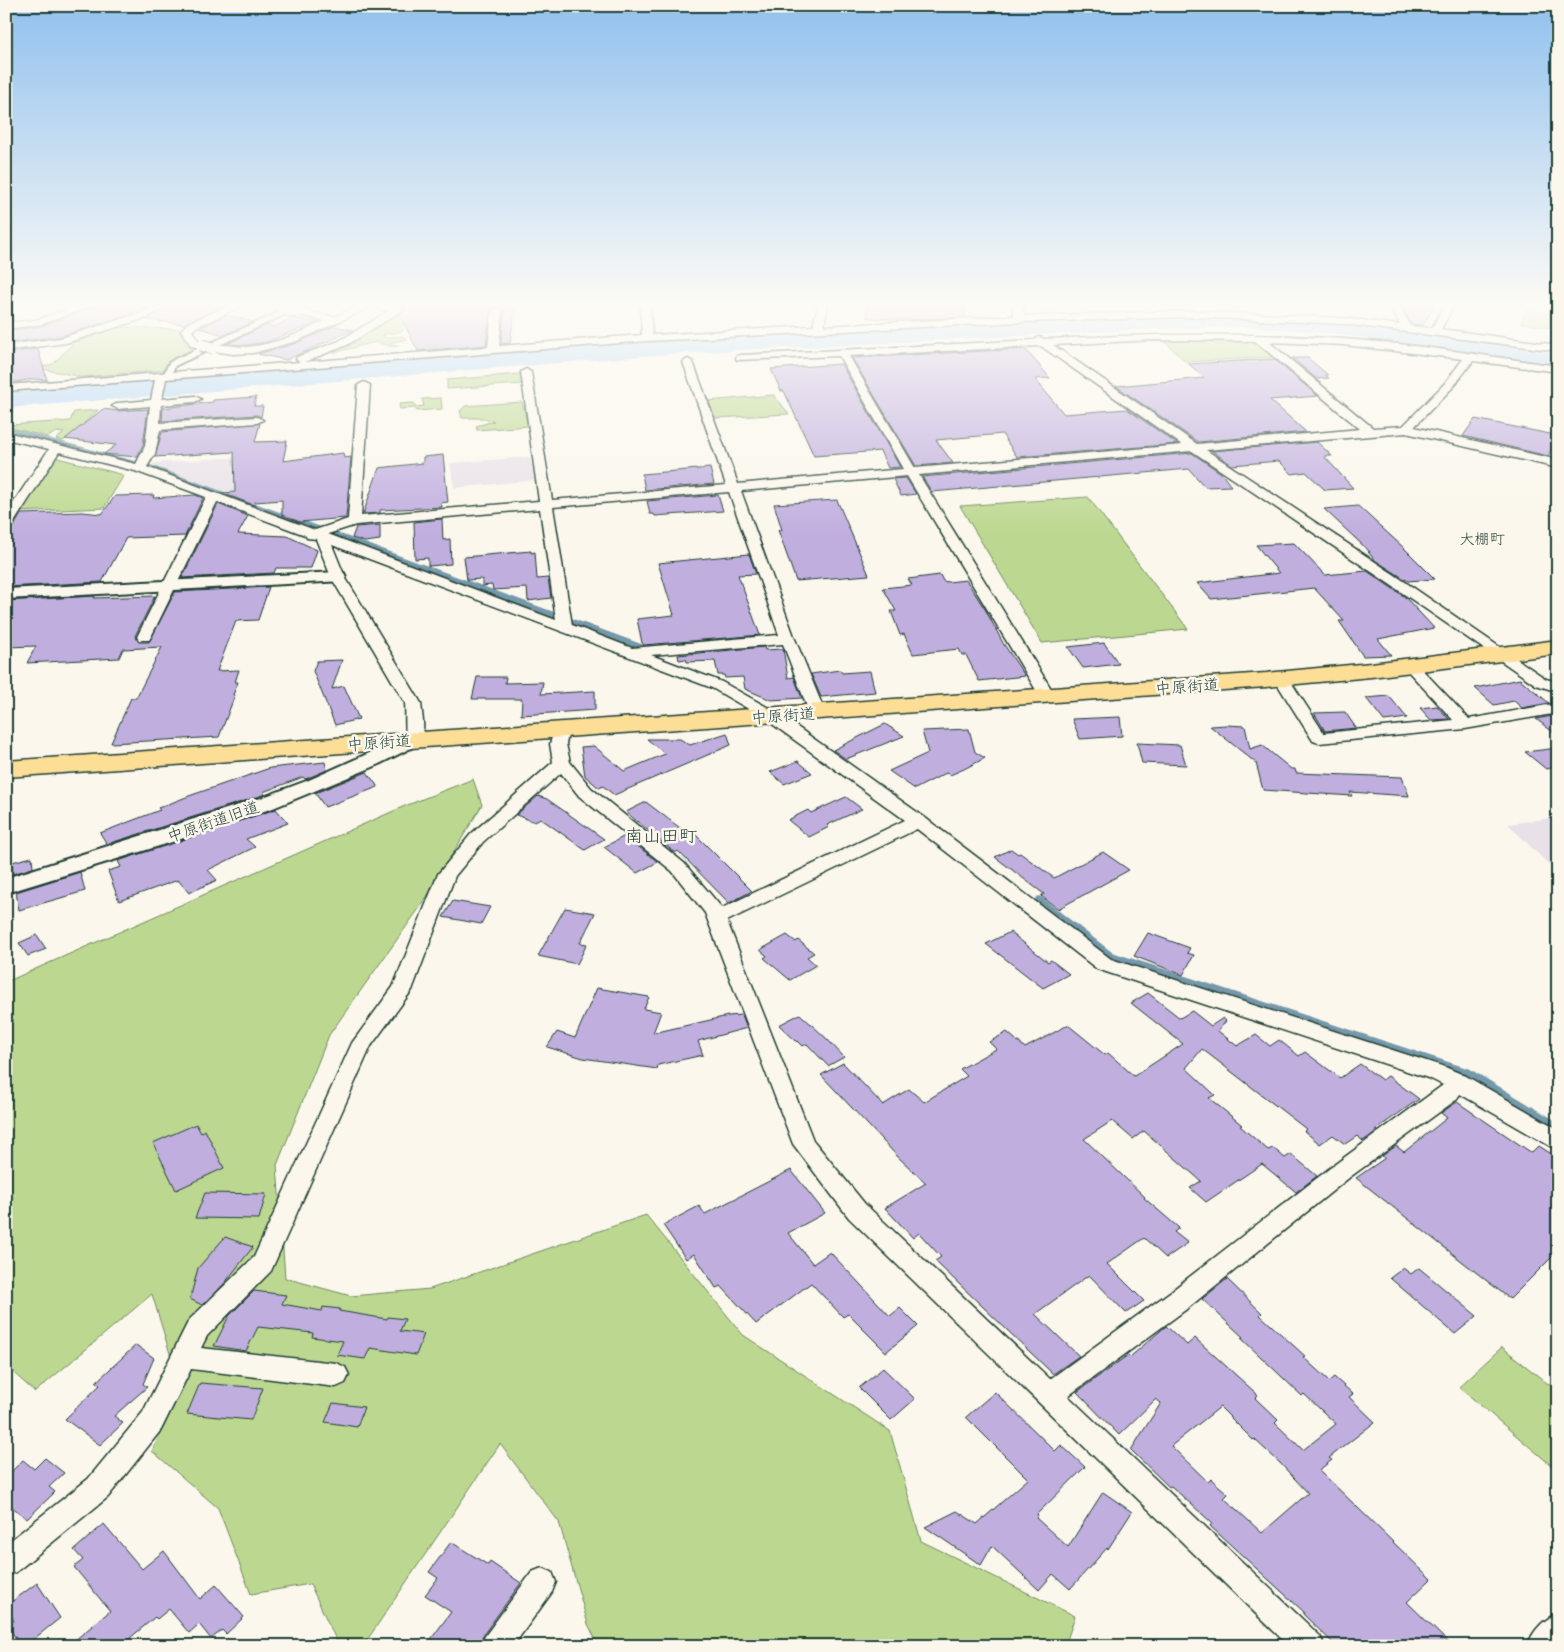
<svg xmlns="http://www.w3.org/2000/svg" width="1564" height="1652" font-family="'Patrick Hand','Klee One',sans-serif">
<rect width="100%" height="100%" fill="#fbf7ec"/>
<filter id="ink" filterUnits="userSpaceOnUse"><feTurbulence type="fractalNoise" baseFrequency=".02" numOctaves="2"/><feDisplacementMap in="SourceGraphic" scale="10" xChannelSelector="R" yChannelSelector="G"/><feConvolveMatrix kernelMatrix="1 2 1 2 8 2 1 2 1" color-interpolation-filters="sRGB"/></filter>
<g filter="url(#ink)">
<path fill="#e9e1e8" d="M254,456L251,472L350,465V480L224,492L152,466L153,463Z
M530,457L536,480L454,488L450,463Z
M1558,817V874L1508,824Z"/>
<path fill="#bcd890" stroke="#6e8a62" d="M477,304L488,305L401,325L403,331L383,335L385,338L402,336L407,339L389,343L399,346L393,347L376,342L333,353L327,351L405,310L477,305Z
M1526,309L1558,314V329L1521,323Z
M117,327L179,329L186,344L193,350L175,358L164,370L81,377L38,368L53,364L74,342Z
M1162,339H1254L1272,357L1186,362Z
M520,374L522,384L447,389V380Z
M774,395L789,414L716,418L708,401Z
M441,398L442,409L417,411L415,408L400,409L399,404L414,403L416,407L424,406L422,399Z
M522,402L528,426L477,430L476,426L494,421L482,418H462L460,411L465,406Z
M98,410L84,423L91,425L79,430L63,441L56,439L64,433L56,432L48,437L7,427L9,425L70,421L74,412Z
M54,457L124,475L104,508L18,512Z
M1088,497L1188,629L1042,643L960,506Z
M473,779L482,805L423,903L329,1035L277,1165L285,1278L351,1296L430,1289L646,1215L743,1335L890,1431L921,1541L1075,1616L1065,1646H599L588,1624L559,1522L500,1444L363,1646H339L310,1584L251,1594L218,1508L152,1451L181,1390L152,1294L35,1392L6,1366V982L405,806Z
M1502,1347L1558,1392V1471L1459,1387Z"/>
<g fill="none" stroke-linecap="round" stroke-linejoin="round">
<path stroke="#7598aa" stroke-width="4" d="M6,429L150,467L290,518"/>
<path stroke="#7598aa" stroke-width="5.5" d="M286,517L647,649"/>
<path stroke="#7598aa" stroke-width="7" d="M1039,900L1110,955L1468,1072L1558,1126"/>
<path fill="#aed5f8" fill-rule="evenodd" d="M1252,313L1331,319L1558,354V368L1331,333L1252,327L1157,329L670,354L6,408V393L670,340L1157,315Z"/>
</g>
<path fill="#c0aedf" stroke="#1f3d34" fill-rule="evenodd" d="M99,304H155L137,312L61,336L6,343V331L43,326Z
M174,304H228L184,324L146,320Z
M394,304H422L432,306L440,304H516L510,343L501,344L504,311L496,306L490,311L486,345L418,351L399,314L405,311L404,307Z
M867,304H966L965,317L904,320L867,318Z
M1401,304H1436L1423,325L1411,324Z
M227,315L254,322L224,335L199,328Z
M292,318L318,322L266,342L246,345L227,344L267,325L274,327Z
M334,326L353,330L286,360L258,354L297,343Z
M38,349L47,380L33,379L16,382L6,381V353Z
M1025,349L1050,378L1035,379L1064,414L1127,409L1177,444L1017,457L1002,434L936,440L953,463L916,466L852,358Z
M1292,358H1308L1328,375H1325L1329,378L1317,379Z
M1274,359L1318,396L1270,400L1306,432L1198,442L1116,386L1204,378L1189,364Z
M841,364L900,467L888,468L880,451L814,456L784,391H781L771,369Z
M256,397L254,406H263L261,417L257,415L162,421L163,408L213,402V400Z
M103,409L118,411L148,409L143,445L137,457L104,454L116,445L65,439Z
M1475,419L1555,435L1551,443H1554L1548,456L1463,436Z
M260,423L255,442L287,441L283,461L343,453L344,458L351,457L346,518L300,522L282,515V500L255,502L254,505L222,493L235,492L234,452L155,457L162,432Z
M1317,442L1332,456H1324L1353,488L1325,490L1306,472L1292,474L1279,461L1232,465L1212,451Z
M1192,453L1221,473L1231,486L1205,487L1189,469L932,492L922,477Z
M443,455L448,502L441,503L442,507L380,510V513L363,514L379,468L423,463V457Z
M710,468L714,484L645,490L642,474Z
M906,478L916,494L901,496L893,479Z
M154,495L153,498L195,495L203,498L185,536L126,538L102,582L6,587V532L13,528L21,514L82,512L102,514L115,496Z
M718,495L723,511L655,516L654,514H650L647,501Z
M837,500L869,575L796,581L778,530H782L774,504Z
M218,504L248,516L238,534L287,536L317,550L311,568H276L274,573L182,578Z
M1358,506L1404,548L1435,579L1408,581L1376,561L1368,552H1370L1324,509Z
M442,519L443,540L450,539L451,564L428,566V558L415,559L414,522Z
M380,525V540L365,542L352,538L356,527Z
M1294,543L1325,575L1367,571L1405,597L1434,628L1378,639L1391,655L1363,656L1339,621H1344L1314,588L1211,599L1197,583L1279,573L1256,545Z
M531,551V553L535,552L537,579L548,578L551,598L528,601L527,588L493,590L492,585L482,586V579L467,580L464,557Z
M749,554L756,574L738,575L760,635L644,645L642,643L637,619L674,615L658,563Z
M940,575L943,581L948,582L966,580L985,609L1003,643L1025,676L979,681L966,655H962L959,649L913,654L904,634L900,635L891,611H896L883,588L912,585L908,579Z
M269,587L258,620L236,621L217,671L239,670L235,682H238L233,695H235L219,737L111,743L131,698H136L162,647L123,649L119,658L27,663L36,646L6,647V601L95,596L94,598L155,596L135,636L139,642H149L175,592Z
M1104,643L1119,664L1083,668L1068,647Z
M764,647L765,650L783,649L788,678L794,677L802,698L771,700L745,689L743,677L725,678L724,675H718L715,661L687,662L686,659L679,660L678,655Z
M342,660L332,689L344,686L359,719L335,725L313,671L317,661Z
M840,670L842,673L870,671L875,692L821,697L811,674Z
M477,677H506L505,683L543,682L541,694L595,691V710L521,715L522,699H472Z
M1520,679L1549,703L1522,708L1514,701L1494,705L1475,688Z
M1389,696L1407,718L1384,721L1366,698Z
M1437,706L1449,719L1431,720L1420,708Z
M1345,712L1356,728L1325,731L1314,713Z
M1558,715V736L1536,719Z
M1120,717L1122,736L1080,739L1072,719Z
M885,724L904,736L846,759L833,750Z
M1227,725L1245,726L1250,749L1262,745L1291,769H1295L1296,773L1402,777L1409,796L1350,792L1352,796L1263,790L1256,763L1210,726Z
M969,729L975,752L985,758L964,769L950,775L946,773L915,789L889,771L928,753L922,731Z
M727,733L731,745L614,795L603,786L599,788L585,776L581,747L594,746L624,771L665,754L647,739H680L690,745Z
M1137,743L1180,745L1186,765L1142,763Z
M1558,748V766L1546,769L1525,752Z
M798,761L812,773L784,784L770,772Z
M325,762L327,770L308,778L305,779L303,777L263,792L265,794L257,797L107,844L100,833L160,810L158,808L189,796L270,768Z
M367,772L378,787L325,807L315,793Z
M538,796L547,799L604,839L585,850L540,818L535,822L516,815Z
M846,797L862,809L827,825L829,827L809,837L788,820L808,810L811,813Z
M646,802L684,831L690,829L752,891L729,903L678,851L675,853L626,812Z
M276,809L288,823L246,839L255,847L208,870L217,880L189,893L178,880L119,901L108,871L121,867L118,861Z
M625,836L658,862L637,873L604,847Z
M1011,849L1018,854L1020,853L1054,878L1103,852L1129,870L1058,909L1041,896L1044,894L995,857Z
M32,857L33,868L13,874L12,862Z
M80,872L85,891L19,910L16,892Z
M453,901L490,907L481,924L443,917Z
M565,908L595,913L580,943L587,944L577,964L538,956Z
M1010,932L1048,962L1051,960L1069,974L1043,988L986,944Z
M1148,933L1190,948L1187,953L1194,955L1183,975L1134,956Z
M37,935L46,949L28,956L19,943Z
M787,935L796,942L798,940L814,953L807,957L816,965L790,980L764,958L767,956L760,950Z
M597,988L649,997L644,1009L661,1012L653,1033L728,1016L742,1015L747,1028L698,1041L703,1055L658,1065L657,1069L583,1058L547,1047L557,1032L575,1038Z
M1148,993L1180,1018L1192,1011L1211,1026L1223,1018L1226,1021L1218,1031L1237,1046L1256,1035L1270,1046L1279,1040L1299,1056L1305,1052L1340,1078L1360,1064L1382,1080L1388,1076L1419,1099L1375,1130L1377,1131L1363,1141L1357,1136L1345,1144L1333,1135L1320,1144L1304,1131L1306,1129L1202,1049L1186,1068L1215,1095L1209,1098L1242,1125L1240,1126L1268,1150L1273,1148L1285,1158L1291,1154L1317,1176L1296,1192L1262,1164L1206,1202L1190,1188L1201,1181L1144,1131L1133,1139L1112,1121L1084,1139L1145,1197L1144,1198L1179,1228L1174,1232L1188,1243L1166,1258L1144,1238L1107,1264L1144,1301L1126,1313L1089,1275L1035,1314L1079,1356L1053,1374L935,1261L941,1257L919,1233L913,1238L885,1208L926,1183L898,1157L821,1075L843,1063L883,1105L909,1089L924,1102L967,1076L960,1069L996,1049L989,1042L1007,1032L1025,1048L1068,1025L1105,1055L1108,1053L1134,1076L1183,1044L1131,1003Z
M800,1014L827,1039L844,1057L828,1066L807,1044L803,1046L798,1041L797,1042L779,1025Z
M1457,1102L1532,1153L1539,1146L1553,1155L1558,1185V1251L1510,1299L1356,1178L1385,1158L1382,1156L1396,1146L1404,1152L1447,1118L1441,1113Z
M196,1124L201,1133L205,1130L224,1168L176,1190L153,1143Z
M791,1170L825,1213L788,1233L813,1264L830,1252L890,1316L900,1308L918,1326L886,1352L848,1314L843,1317L811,1283L756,1324L721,1286L716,1288L694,1254L686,1259L663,1225L699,1206L705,1214Z
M205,1193L266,1194L259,1219L195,1218Z
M225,1237L253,1247L224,1284L202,1305L190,1299L198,1268Z
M1403,1268L1411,1274L1419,1268L1477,1316L1455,1334L1390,1278Z
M1227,1279L1262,1313L1260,1315L1305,1356L1303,1357L1329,1381L1334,1377L1353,1394L1349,1397L1375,1422L1329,1458L1332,1460L1319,1470L1431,1579L1407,1602L1452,1646H1336L1303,1614L1304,1612L1210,1526L1212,1523L1171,1486L1169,1487L1131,1450L1161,1403L1156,1399L1119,1435L1077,1392L1128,1355L1130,1357L1166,1326L1187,1345L1195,1338L1258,1395L1255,1398L1278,1420L1275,1423L1303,1450L1336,1424L1304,1394L1302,1396L1241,1338L1243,1337L1202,1299ZM1220,1407L1253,1440L1254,1439L1279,1462L1308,1493L1262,1533L1224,1498L1228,1494L1211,1479L1208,1482L1171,1446Z
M254,1291L286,1295L282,1304L322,1311L323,1307L340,1309L339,1311L387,1319L388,1317L405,1319L400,1331L424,1334L416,1355L370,1348L365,1359L337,1355L343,1341L312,1337L313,1333L258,1327L246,1351L214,1346L229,1316Z
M136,1345L154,1358L143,1384L147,1387L114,1416L123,1423L100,1445L65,1419L100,1385L96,1382Z
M883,1368L915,1399L891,1420L859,1388Z
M200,1383L263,1388L251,1420L187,1414Z
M995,1392L1055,1451L1061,1445L1085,1467L1037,1514L1038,1516L1036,1518L1068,1547L1103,1492L1132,1512L1108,1549L1107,1548L1070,1589L1053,1574L1039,1590L992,1546L981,1565L925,1527L957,1511L977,1524L1028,1479L966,1417Z
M333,1403L364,1407L357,1427L325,1422Z
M45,1458L64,1473L49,1487L55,1492L27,1519L6,1502V1477L23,1460L34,1469Z
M104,1524L142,1569L164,1551L200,1599L216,1585L244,1617L226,1634L222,1630L211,1639L199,1624L189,1633L169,1609L157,1619L155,1617L130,1638L135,1646H68L110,1611L74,1567L83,1560L74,1550Z
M451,1542L488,1565L490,1562L521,1583L483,1635L478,1646H426L451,1612L425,1595L438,1578L429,1572Z
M37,1583L60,1618L25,1646H21L8,1626L14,1621L6,1606Z"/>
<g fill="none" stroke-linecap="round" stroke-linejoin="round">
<g stroke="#1f3d34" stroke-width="4">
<path id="pedestrian" d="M298,304H308L181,363L175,366L170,377L163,375L169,363L175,359Z"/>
</g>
<g stroke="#1f3d34" stroke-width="3">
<path id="minor" d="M82,304H96L42,324L6,329V323L36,320Z
M159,304H172L146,318L66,343L6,351V345L61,338L138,314Z
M233,304H246L196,327L192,331L199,341L206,345L201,348L191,346L181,330L188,323Z
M261,304H277L289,309L284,312L263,306Z
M361,304H384L402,308L403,310L347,345L304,362L488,347L492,311L497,308L502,311L499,346L642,335L640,304H650L652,335L813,326L818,304H828L824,326L1014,316L1012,304H1022L1024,316L1192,311L1343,318L1400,325L1389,304H1399L1410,326L1432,328L1445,304H1455L1441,329L1558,345V351L1343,324L1192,317L1020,322L647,341L166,379L162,399L195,396L201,399L195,402L161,405L160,423L257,417L263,420L257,423L160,430L155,454L147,467L315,530L348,519L358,385L364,382L370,385L361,516L539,501L521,372L526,369L531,372L552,500L726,485L683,362L688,359L693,362L738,484L903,469L839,356L737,360L736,358L737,356L741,355L1034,340L1039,337L1045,339C1145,334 1244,332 1344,339C1416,344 1486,356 1558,366V372L1473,361L1453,387L1414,427L1558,460V468L1406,433L1206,450L1395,575L1546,679L1558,682V692L1536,685L1385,581L1192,451L919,475L1055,695L1053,698H1041L1039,695L907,476L741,491L795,639L825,712L823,715H811L809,712L783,644L651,655L722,682L776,712L924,817L1111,959L1445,1067L1466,1076L1558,1129V1149L1550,1146L1460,1094L1456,1100L1350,1177L1188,1308L1068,1396L1320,1636L1325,1646H1289L849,1218L793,1144L705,913L672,871L579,796L561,773L483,842L455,876L412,990L371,1046L271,1271L207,1336L201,1348L336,1363L345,1367L349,1375L345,1383L336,1387L191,1369L161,1430L108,1497L16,1572L6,1576V1544L88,1479L143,1412L189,1320L254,1257L352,1043L393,987L438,874L471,834L553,762L550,744L555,727H567L569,730L566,744L570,762L591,788L684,863L722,908L905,820L764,718L712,688L332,545L345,577L421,703C422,715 426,732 420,742H408C404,736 406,713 405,703L331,577L316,539L307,538L305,535L217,502L151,637L149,640H139L137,637L206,497L135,471L59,452L11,527L6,528V514L49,449L6,439V432L136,464L145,446L150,406L118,409L112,406L118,403L151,400L155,380L6,391V385L300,362L296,359L297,357L339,341L389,311L371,307L297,341L253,353L233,354L213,351L208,348C215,342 236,347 246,347C274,345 300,333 325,321L294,314V310L298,309L334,317ZM1154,340L1255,341L1360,429L1197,444L1053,345ZM1269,342L1344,345L1463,359L1445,383L1403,426L1373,428ZM1041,346L1182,445L915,468L849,356ZM729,492L779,635L632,648L572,625L553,507ZM540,509L556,620L328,534L356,525ZM917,829L1097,969L1431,1079L1443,1085L1334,1165L1170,1292L1050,1379L865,1204L813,1140L727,921Z
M1411,661L1416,663L1469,719L1558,703V713L1465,729L1319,743L1313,741L1274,679L1277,676H1287L1324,733L1453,720L1406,669L1403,666L1406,663Z
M542,1568L552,1572L556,1582L552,1592L513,1646H480L485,1636L532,1572Z
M1558,1614V1646H1527C1533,1631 1543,1619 1558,1614Z"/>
</g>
<g stroke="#1f3d34" stroke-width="4">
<path id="tertiary" d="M338,572L344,573L346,577L344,581L6,599V589Z
M414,733L421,735L424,739L421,743L373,767L273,808L169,843L6,893V878L258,799L309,780Z"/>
</g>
<g stroke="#1f3d34" stroke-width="3">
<path id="primary" d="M1558,640V654L1371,677L1266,687L6,777V761L1266,673L1371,663Z"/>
</g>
<use href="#pedestrian" fill="#fbf7ec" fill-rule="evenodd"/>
<use href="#minor" fill="#fbf7ec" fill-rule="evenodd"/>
<use href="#tertiary" fill="#fbf7ec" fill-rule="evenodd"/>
<use href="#primary" fill="#fcde96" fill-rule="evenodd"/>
<g stroke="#1f3d34" stroke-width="14" stroke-linecap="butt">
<path id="minor-bridge" d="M284,309L298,312
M201,345L213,348"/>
</g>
<use href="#minor-bridge" stroke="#fbf7ec" stroke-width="11"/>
</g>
</g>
<linearGradient id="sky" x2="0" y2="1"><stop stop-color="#91c1ee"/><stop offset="0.57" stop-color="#fdfbf6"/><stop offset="1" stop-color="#fdfbf6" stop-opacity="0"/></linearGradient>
<rect width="1564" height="535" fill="url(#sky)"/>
<g text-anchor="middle" stroke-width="5" stroke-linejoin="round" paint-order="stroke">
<g font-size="15" fill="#1f3d34" stroke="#fbf7ec">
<text x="1482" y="544">大棚町</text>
</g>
<g font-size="16" fill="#1f3d34" stroke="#fbf7ec">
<text transform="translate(1187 686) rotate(-4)" y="6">中原街道</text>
<text transform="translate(783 715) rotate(-4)" y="6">中原街道</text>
<text transform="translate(379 742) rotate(-4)" y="6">中原街道</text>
<text transform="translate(213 821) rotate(-19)" y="6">中原街道旧道</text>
</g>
<g font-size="18" fill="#1f3d34" stroke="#fbf7ec">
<text x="661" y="842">南山田町</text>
</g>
</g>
<rect width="1564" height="1652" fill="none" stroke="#fbf7ec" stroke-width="25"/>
<rect x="12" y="12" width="1539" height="1627" fill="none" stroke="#1f3d34" stroke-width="2" filter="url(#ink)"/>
</svg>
